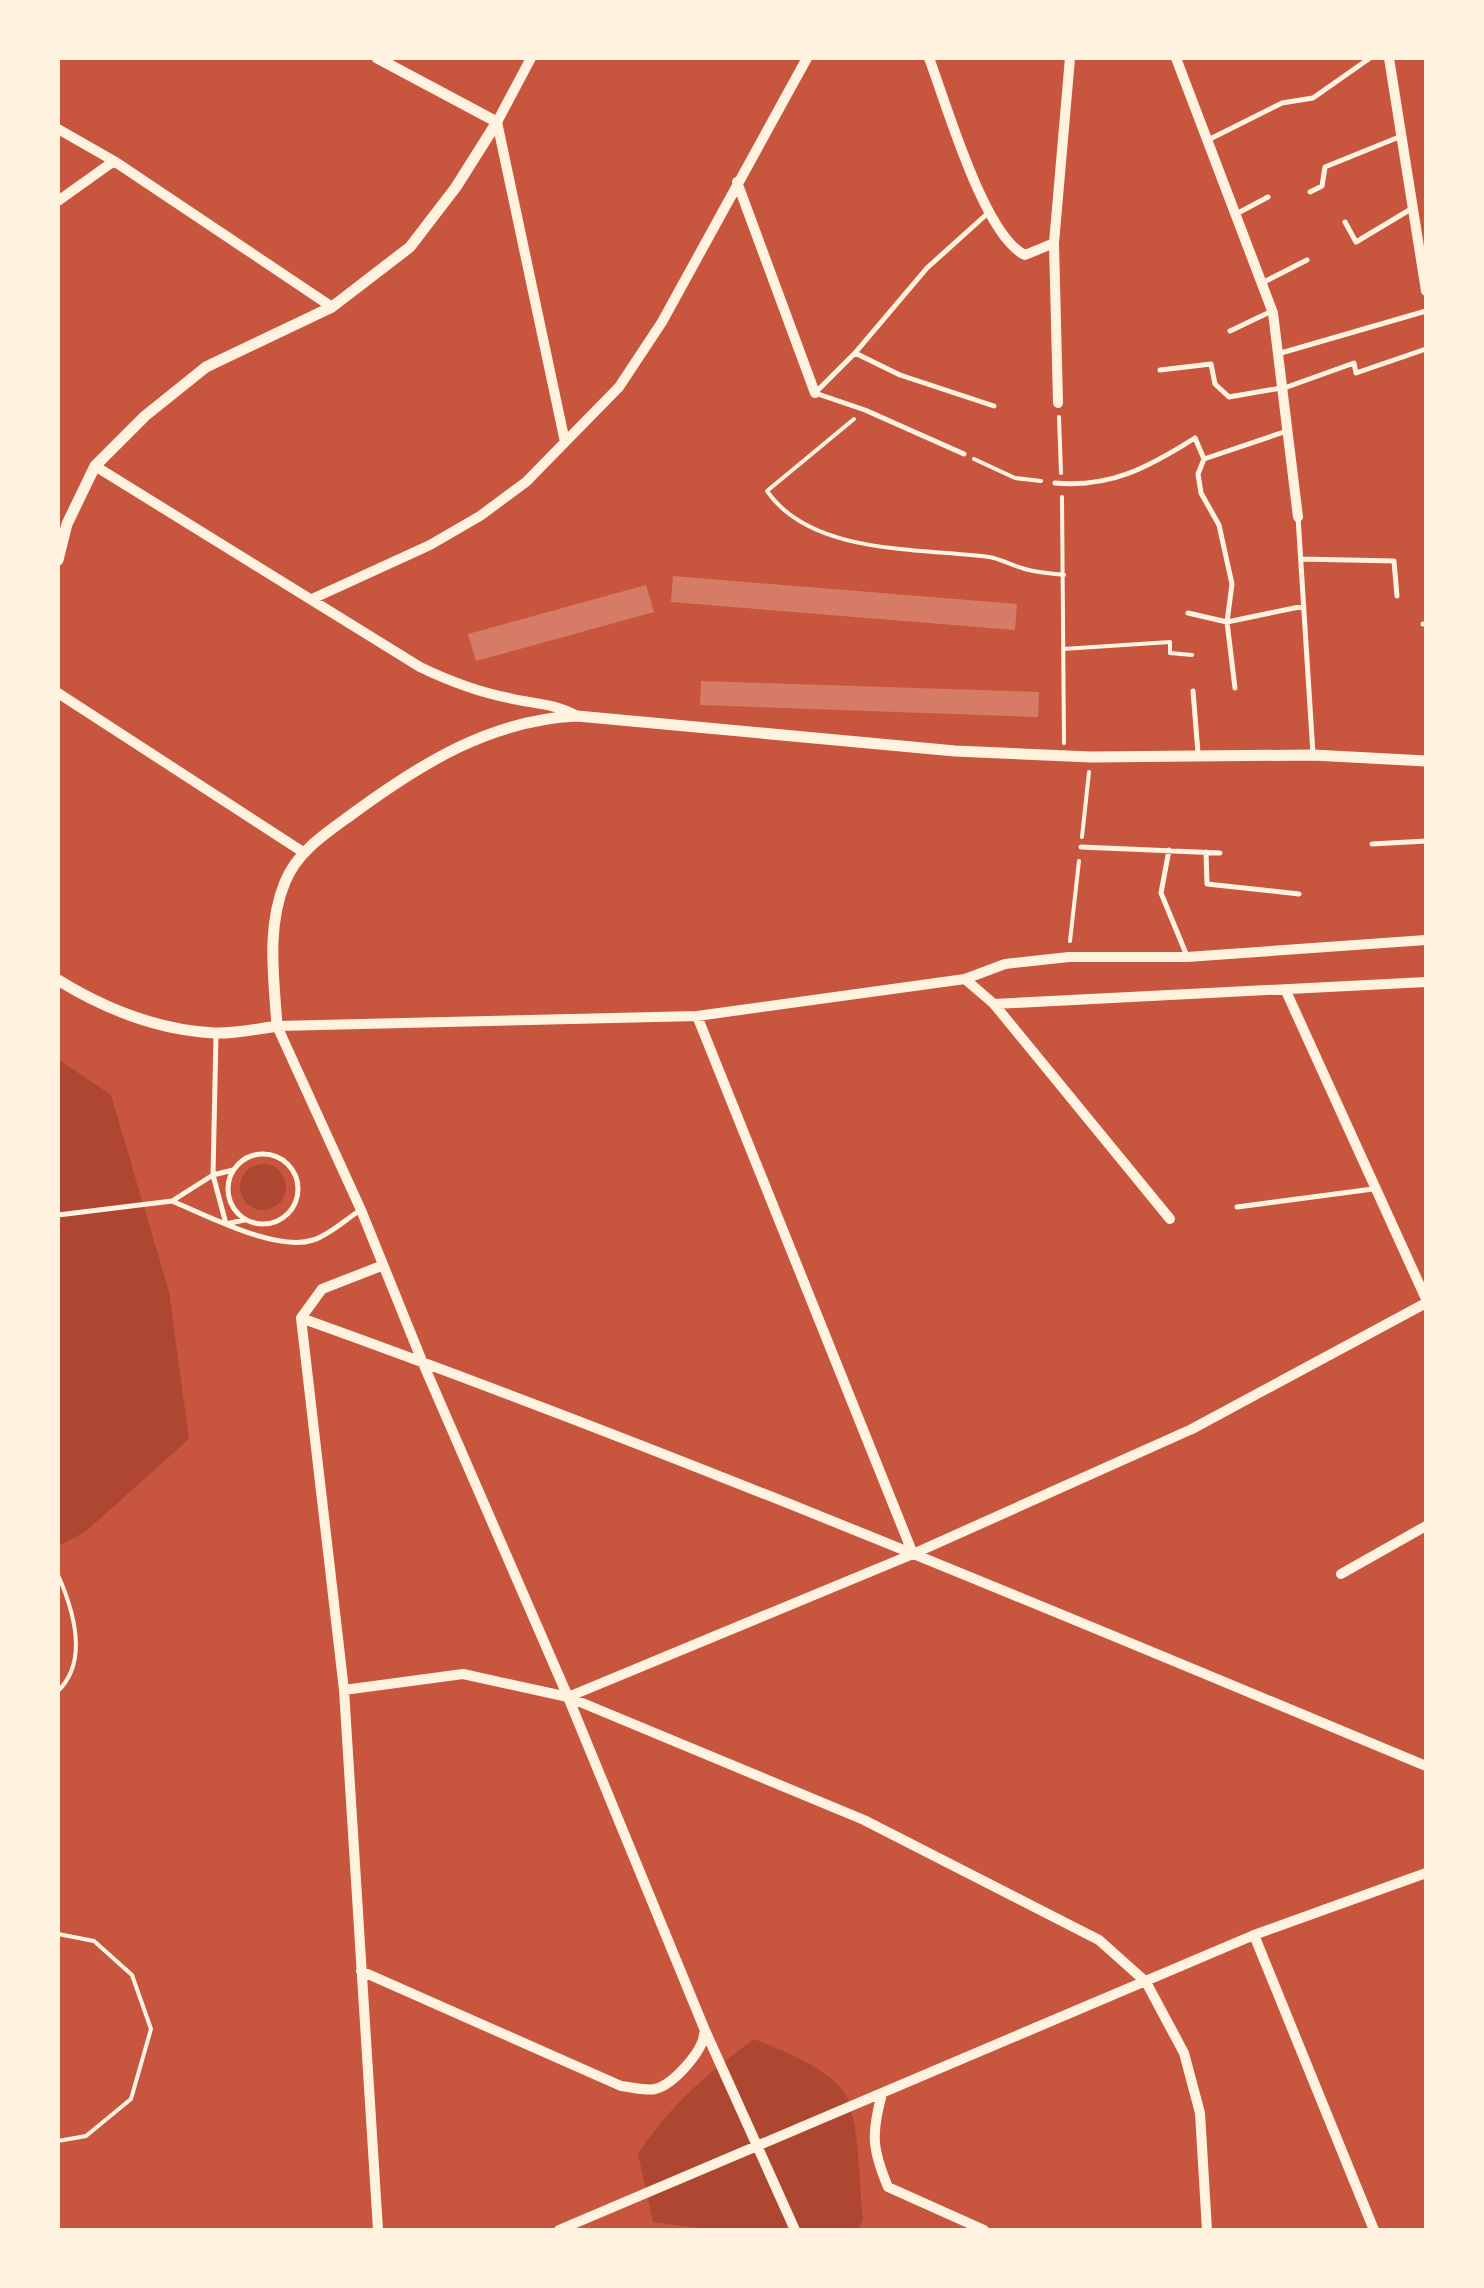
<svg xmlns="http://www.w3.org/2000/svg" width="1484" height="2288" font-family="Rubik,sans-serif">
<rect width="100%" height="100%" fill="#c8553d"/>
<path fill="#ae4732" d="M58,1059L111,1095L169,1292L189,1439L85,1532L58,1546Z
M240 1187a23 23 0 1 1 46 0a23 23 0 1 1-46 0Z
M754,2039C782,2050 821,2065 842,2089C860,2111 859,2188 863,2219L858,2230H714L653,2222L638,2154C671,2104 706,2075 754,2039Z"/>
<path fill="#d67c66" d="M673,576L1017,604L1015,630L671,602Z
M646,585L654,612L476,661L468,634Z
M701,681L1039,692L1038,717L700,705Z"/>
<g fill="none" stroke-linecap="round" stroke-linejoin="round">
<path stroke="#fff3e0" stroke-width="4" d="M1059,417L1061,473
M854,419L767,491C811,555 919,548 989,557C1001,559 1013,566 1025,569C1038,573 1051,573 1064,575
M974,459L1015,478L1041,481
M1062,497L1064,743
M1063,649L1170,642V653L1192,655
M1082,837L1089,772
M1070,941L1079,861
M58,1575C73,1609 89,1661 58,1691
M58,1934L94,1941L132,1975L151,2029L131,2099L86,2136L58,2141"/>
<path stroke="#fff3e0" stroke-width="5" d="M1210,139L1282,103L1313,98L1370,58
M1310,192L1322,186L1325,167L1399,137
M1238,213L1268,197
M1345,222L1356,242L1411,209
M1264,282L1307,260
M1230,331L1272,311
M855,353L900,375L994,406
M1281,353L1426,311
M1160,370L1211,364L1215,384L1229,397L1287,387L1354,363L1356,373L1426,349
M964,454L865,410L815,393L855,353L927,268L988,213
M1055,483C1111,488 1149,467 1195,438L1204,459
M1298,517L1313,754
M1301,559L1394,561L1397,596
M1188,613L1227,622L1304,606
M1423,624H1426
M1235,688L1227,622L1232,584L1219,525L1201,493L1198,474L1204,459L1287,431
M1193,691L1198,753
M1372,844L1426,841
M1081,847L1220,853
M1169,850L1161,893L1187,956
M1206,852L1207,884L1299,894
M216,1036L213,1175L226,1224L244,1220
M228 1189a35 35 0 1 1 70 0a35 35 0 1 1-70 0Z
M233,1170L213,1175L172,1201C208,1216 276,1252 313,1240C329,1235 345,1220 359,1211
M1237,1207L1373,1189
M58,1215L172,1201"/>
<path stroke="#fff3e0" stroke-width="10" d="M531,58L497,122L565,442
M929,58C946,103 984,236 1025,255L1054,243
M1176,58L1273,313L1298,517
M1389,58L1426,291
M58,129L114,161L332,307
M737,182L815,393
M58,201L114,161
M1058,403L1054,243L1070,58
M95,466L420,667C449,681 478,692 509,698C533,704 555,703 577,716
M312,599L430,545L480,516L526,482L619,387L662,322L807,58
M58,693L303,852
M965,979L994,1004L1426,982
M1285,989L1426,1299
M994,1004L1170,1219
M697,1016L913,1554
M301,1318C681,1454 1054,1611 1426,1766
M1341,1574L1426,1526
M344,1690L463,1674L568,1697L864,1820L1099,1940L1146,1982L1184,2053L1200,2113L1207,2230
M568,1697L913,1554L1192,1429L1426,1303
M1254,1935L1374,2230
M361,1971L621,2086C631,2087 646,2091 655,2089C673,2085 703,2051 704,2034
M882,2094C871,2134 872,2149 888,2187L984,2230
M378,2230L344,1690L301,1318L322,1289L381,1266
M559,2230L1254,1935L1426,1873
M795,2230L704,2028L568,1697L422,1361L361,1210L277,1026L697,1016L965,979L1005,964L1069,957H1187L1426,940"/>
<path stroke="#fff3e0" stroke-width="11" d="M58,560L67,524L95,466L145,416L206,367L332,307L410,247L456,187L497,122L377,58
M58,980C105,1009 158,1030 214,1033C235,1034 257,1029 277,1026C274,978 266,928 285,882C298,850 328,832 355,812C422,763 491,720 577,716L955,751L1091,757L1313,755L1426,761"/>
</g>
<rect width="1484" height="2288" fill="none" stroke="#fff3e0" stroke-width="120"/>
</svg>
